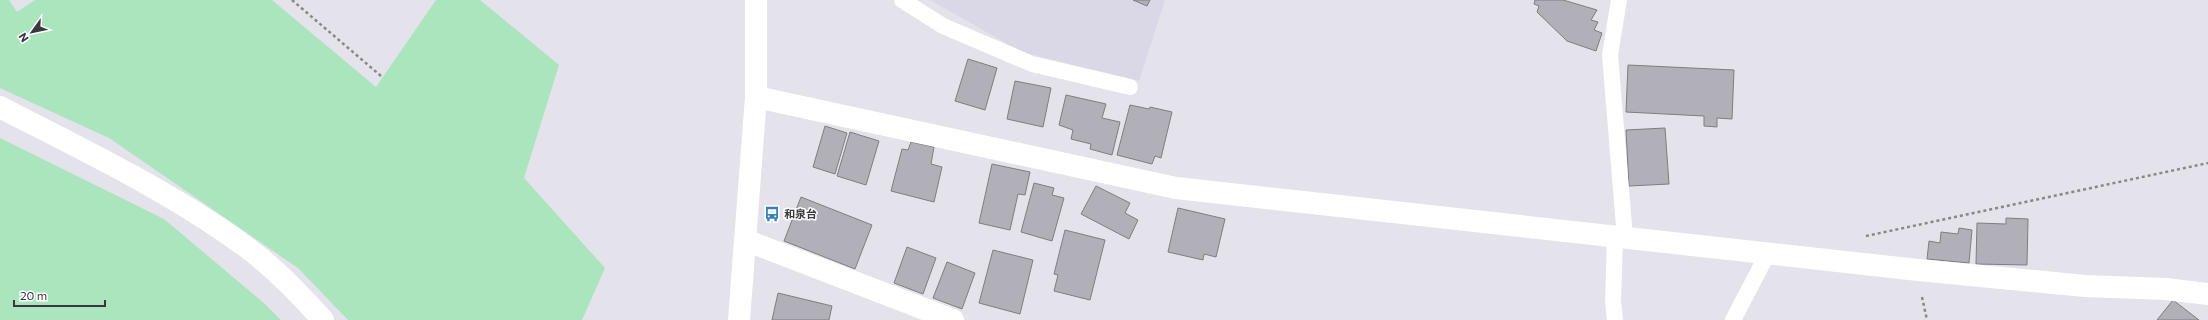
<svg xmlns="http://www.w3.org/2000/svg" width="2208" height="320" font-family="Commissioner,'Noto Sans JP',sans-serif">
<rect width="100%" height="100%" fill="#e4e2ea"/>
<path fill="#dad7e6" d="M930,0H1165L1139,81L1022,52Z"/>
<path fill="#aae5be" d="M0,0H9L17,12L35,0H272L376,87L436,0H480L559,65L524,178L605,268L582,320H348L298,268L109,138L0,88Z
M0,138L164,219L265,304L281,320H0Z"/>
<path fill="#b1afb7" stroke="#7f7d84" d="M1133,0H1150L1147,6Z
M1535,0H1563L1597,10L1591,20L1598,22L1594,30L1602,33L1596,51L1567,41L1537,12L1539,6L1534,4Z
M968,59L997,68L985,110L955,101Z
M1628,65L1734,70L1732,119L1717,118V127L1704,126V116L1626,112Z
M1015,81L1051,88L1043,127L1007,119Z
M1066,95L1106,104L1102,118L1120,122L1112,155L1090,149L1091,144L1071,139L1073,130L1059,125Z
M1130,105L1149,109L1150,107L1172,112L1161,158L1155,156L1152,164L1117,155Z
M825,126L847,133L835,174L813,167Z
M1665,128L1669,184L1629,186L1626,130Z
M850,132L879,141L866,185L837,176Z
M911,142L934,147L931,164L942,167L934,202L891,191L902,149L908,150Z
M992,164L1030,172L1025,195L1018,194L1010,230L979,223Z
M1034,183L1054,188L1052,195L1064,198L1052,241L1021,232Z
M1096,186L1130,203L1125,213L1138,220L1129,239L1081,214Z
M801,197L872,225L855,269L784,241Z
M1178,208L1225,219L1216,257L1204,254L1203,260L1168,252Z
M2006,218L2028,219L2027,265L1976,264L1977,223L2006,224Z
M1959,228L1972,230L1969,263L1927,259L1929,241L1940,243L1941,232L1958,234Z
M1065,230L1105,240L1090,300L1054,291L1058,275L1054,274Z
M907,247L936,258L923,294L894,283Z
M993,250L1033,260L1020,314L979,303Z
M947,262L975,273L962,309L933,298Z
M778,293L832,306L829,320H772Z
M2173,300L2199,320H2157Z"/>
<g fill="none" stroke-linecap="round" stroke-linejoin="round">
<path stroke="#88878c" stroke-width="2.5" stroke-dasharray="3 3" stroke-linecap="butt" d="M292,0L381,76
M1866,236L2208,163
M1922,297L1927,320"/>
<path stroke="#fff" stroke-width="16" d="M902,0L943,26L1032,64L1130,87
M1619,0L1610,55L1625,238
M1615,320L1613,301L1615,237
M1733,320L1768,253"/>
<path stroke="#fff" stroke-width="22" d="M756,97L1176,188L1918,270L2085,286L2166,289L2208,294
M0,107C83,150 170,191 246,247C275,268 299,294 323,320
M745,240L953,320"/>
<path stroke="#fff" stroke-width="22" d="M739,320L756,97V0"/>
</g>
<defs>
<g id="bus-bare" transform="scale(1.2)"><path d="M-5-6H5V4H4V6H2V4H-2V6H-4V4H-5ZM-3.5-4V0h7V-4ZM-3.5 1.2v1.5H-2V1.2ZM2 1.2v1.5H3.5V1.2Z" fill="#3580b4" stroke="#fff" stroke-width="2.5" paint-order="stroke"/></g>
</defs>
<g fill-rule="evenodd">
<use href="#bus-bare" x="772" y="214"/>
</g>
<g text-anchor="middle" stroke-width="3" stroke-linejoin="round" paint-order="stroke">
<g font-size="11" font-weight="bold" fill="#39383b" stroke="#fff" text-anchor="start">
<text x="784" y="218">和泉台</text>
</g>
</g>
<g transform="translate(32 32) rotate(237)" stroke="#ffffff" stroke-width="3" paint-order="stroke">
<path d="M0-3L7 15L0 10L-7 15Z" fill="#39383b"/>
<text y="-6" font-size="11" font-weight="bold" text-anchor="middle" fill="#39383b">N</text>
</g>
<path d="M14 300v6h91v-6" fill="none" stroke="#39383b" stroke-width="2"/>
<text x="20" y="300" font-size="12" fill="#39383b" stroke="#ffffff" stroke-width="3" paint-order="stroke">20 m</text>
</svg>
